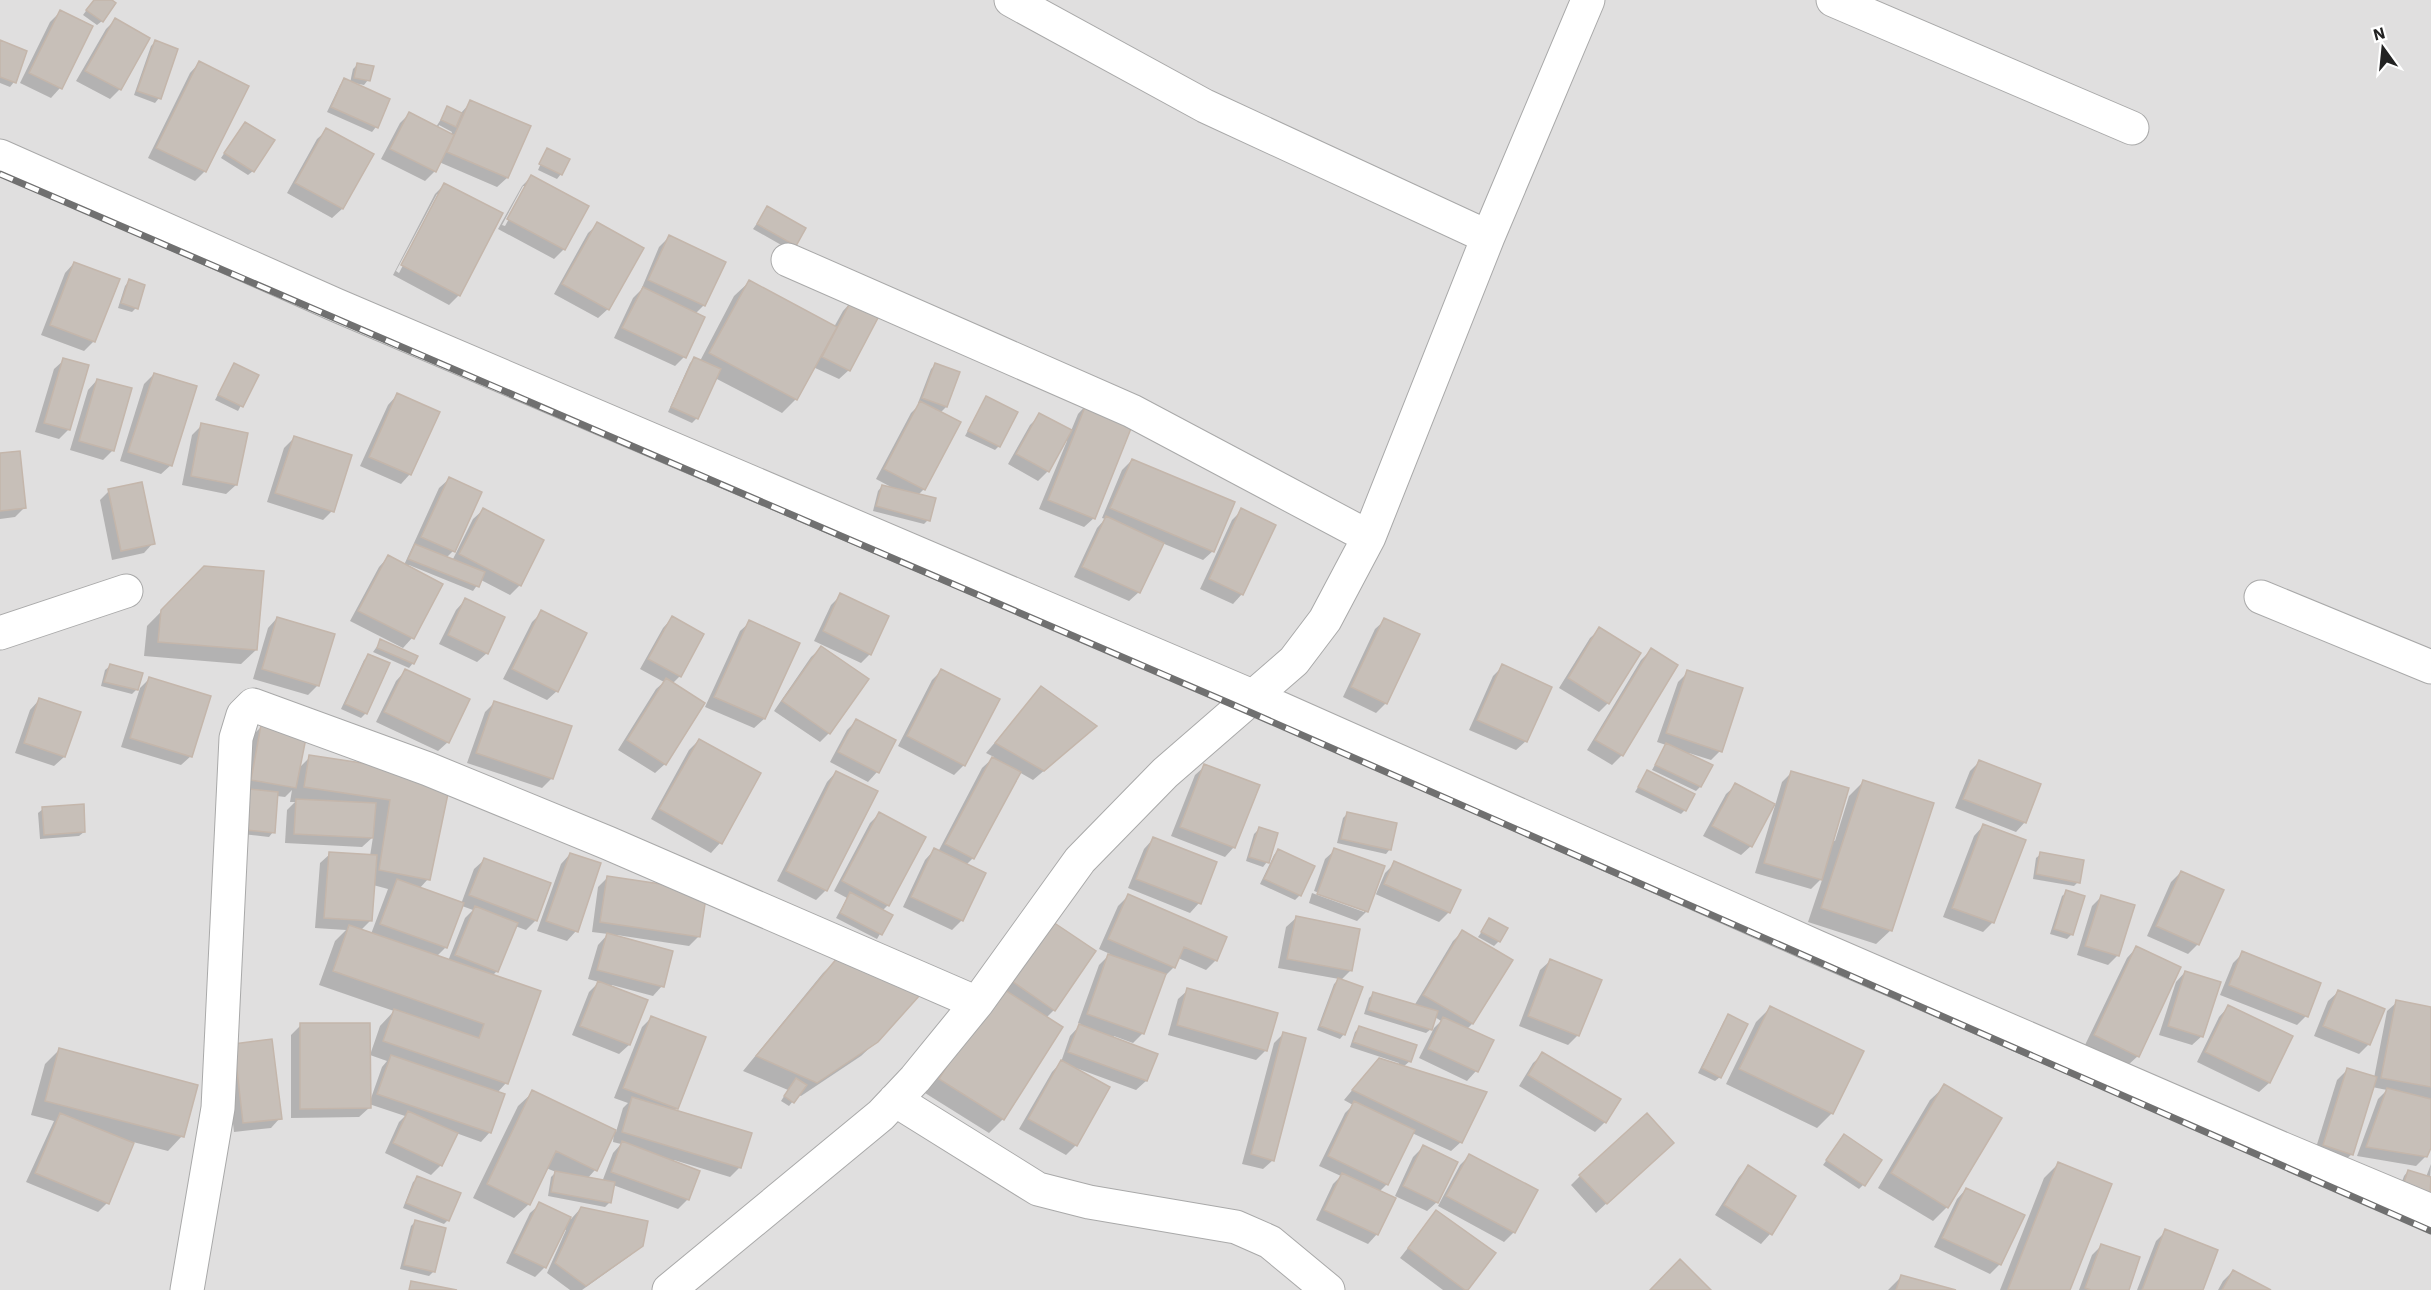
<svg xmlns="http://www.w3.org/2000/svg" width="2431" height="1290" font-family="'IBM Plex Sans',sans-serif">
<rect width="100%" height="100%" fill="#f2efe9"/>
<path fill="#e0dfdf" d="M0,0H2431V1290H0Z"/>
<path fill="#0003" fill-rule="evenodd" d="M94,0H110L102,21L97,25L83,15Z
M60,12V88L51,98L20,83L50,22Z
M115,20L148,39L119,90L110,99L76,81L106,29Z
M0,42L14,82L10,87L0,83Z
M155,42L159,98L155,103L134,95L151,46Z
M199,63L205,171L195,181L148,158L190,73Z
M358,64L368,80L364,85L354,83L376,127L372,132L327,112L340,85L344,80L350,83L353,69Z
M471,102L529,127L507,178L497,187L439,162L435,171L425,181L381,159L400,123L409,114L436,127L448,108L460,114ZM439,125L452,132L451,134L438,128Z
M241,128L253,171L248,175L221,158Z
M327,130L372,155L342,209L332,218L287,193L317,139Z
M547,150L561,174L557,179L538,170Z
M531,177L564,249L554,259L498,229L522,186ZM523,186H527L505,226L502,225Z
M444,185L459,295L449,305L393,275L435,194ZM437,194H440L399,273L396,271Z
M768,208L795,245L790,250L753,229Z
M598,224L608,309L598,318L554,294L588,233Z
M669,237L704,305L695,314L684,357L675,366L614,338L633,298L641,290L659,247Z
M74,263L94,341L84,351L41,335L65,273Z
M129,281L136,308L132,312L118,308L125,286Z
M749,282L834,327L843,311L852,301L849,370L839,379L813,367L796,399L782,413L715,378L696,419L692,423L668,412L690,363L694,359L700,361L734,296Z
M64,360L69,429L59,439L35,432L54,369Z
M234,365L257,376L238,411L215,400Z
M935,365L946,407L940,413L924,489L918,495L928,520L924,524L873,511L878,491L882,486L891,487L876,479L911,413L920,404L918,403L931,369Z
M154,374L171,465L161,474L120,461L144,384Z
M97,380L113,450L103,460L70,450L88,390Z
M397,395L410,474L401,484L360,466L388,405Z
M986,397L999,446L995,450L965,436Z
M1087,404L1094,518L1084,527L1039,509L1067,441L1065,440L1048,471L1038,481L1008,464L1030,425L1040,415L1071,431L1078,414Z
M202,425L236,485L226,494L182,485L192,435Z
M294,438L332,511L323,520L267,502L284,448Z
M0,455L25,507L15,517L0,519Z
M1132,460L1213,551L1203,560L1162,543L1139,592L1129,601L1074,577L1097,528L1105,519L1102,518L1122,470Z
M449,479L453,551L446,558L452,561L473,519L483,510L520,585L510,595L481,580L473,591L409,565L412,638L403,648L350,621L379,567L388,557L404,565L439,488Z
M109,491L153,543L144,553L112,560L100,500Z
M1242,510V594L1233,604L1200,589L1232,520Z
M205,567L256,650L241,664L144,656L147,626Z
M841,595L870,654L861,663L814,641L831,605Z
M465,600L487,653L477,662L439,644L456,610Z
M542,612L557,691L547,700L503,679L532,622Z
M277,618L318,685L308,695L253,679L268,628Z
M672,618L702,634L680,676L672,684L665,764L655,773L618,750L656,689L664,682L640,669L663,628Z
M1385,620L1418,635L1386,703L1376,713L1343,697L1375,629Z
M750,622L764,719L754,728L705,707L740,631Z
M1600,629L1608,703L1599,712L1559,688L1590,638Z
M381,641L413,663L409,668L373,652Z
M821,648L829,733L820,742L774,711L811,657Z
M1651,650L1676,665L1622,755L1612,765L1587,750L1641,660Z
M369,656L388,664L365,714L361,718L341,709L364,660Z
M110,666L141,674L136,690L132,694L101,686L105,670Z
M1503,666L1526,741L1516,750L1469,730L1493,676Z
M405,671L448,742L438,751L376,722L396,681Z
M941,671L964,765L954,775L898,746L932,680Z
M1688,672L1720,751L1711,760L1689,753L1700,787L1696,791L1652,770L1666,745L1657,742L1678,682Z
M149,679L191,756L181,765L121,747L140,688Z
M1041,688L1086,735L1033,780L1019,772L973,858L966,865L962,920L952,930L903,907L925,860L934,850L938,852L982,768L994,757L986,753Z
M39,700L64,757L54,766L15,753L30,710Z
M494,703L552,778L542,788L467,763L485,712Z
M856,721L877,772L868,782L830,762L847,730Z
M262,726L299,768L310,757L395,769L428,879L419,889L461,904L474,869L484,860L536,920L526,930L515,926L497,971L492,976L506,1083L497,1093L490,1132L481,1142L456,1133L441,1165L431,1175L385,1153L399,1122L405,1116L369,1104V1108L359,1117L291,1118V1035L301,1025L370,1101L382,1067L387,1061L370,1055L380,1026L394,1011L319,985L335,941L346,930L315,928L320,863L330,854L370,856L373,837L362,847L285,843L287,810L295,802H290L292,790L285,797L277,796L273,832L269,837L242,834L252,736ZM373,885L388,889L371,934L360,931L370,921ZM462,906L473,910L465,918L448,961L436,957L446,947Z
M699,740L759,774L720,843L711,853L651,819L689,750Z
M1979,762L2025,822L2016,832L1955,808L1970,771Z
M1205,766L1234,847L1225,857L1171,836L1195,775Z
M836,772L826,890L816,900L777,881L827,782Z
M1647,772L1685,810L1681,814L1635,792Z
M1792,772L1832,840L1835,841L1849,796L1864,781L1891,930L1876,944L1808,922L1823,877L1811,889L1755,873L1782,782Z
M1736,785L1751,846L1741,855L1703,836L1726,794Z
M43,809L84,832L79,836L40,839L38,813Z
M879,814L888,905L882,911L891,915L877,939L836,918L847,898L834,891L870,823Z
M1347,814L1390,849L1386,854L1337,843L1343,818Z
M1983,826L2024,841L1992,923L1983,932L1943,917L1974,836Z
M1259,829L1267,862L1263,867L1246,861L1254,834Z
M1153,839L1199,903L1190,913L1128,888L1144,849Z
M1278,850L1300,895L1295,900L1260,884L1274,855Z
M1335,850L1373,893L1376,894L1385,873L1395,863L1449,912L1439,922L1373,893L1367,911L1357,921L1309,903L1312,893L1364,912V909L1314,891L1325,859Z
M570,854L576,931L567,941L537,931L561,864Z
M2041,854L2078,882L2074,886L2033,879L2036,858Z
M2181,872L2198,944L2188,954L2147,936L2171,882Z
M608,877L699,936L689,946L617,935V937L662,986L653,996L612,985L611,987L646,1000L629,1045L619,1054L572,1035L589,992L599,982L588,979L598,945L608,934L592,932L598,887Z
M2067,892L2083,897L2071,935L2067,939L2050,934L2062,896Z
M1128,896L1216,960L1206,970L1178,958L1174,967L1164,977L1143,1033L1133,1043L1114,1036L1113,1039L1146,1081L1136,1090L1076,1068V1145L1066,1155L1019,1129L1052,1072L1061,1062L1070,1036L1081,1024L1078,1023L1099,965L1110,954L1099,949L1118,906Z
M2102,896L2118,955L2108,965L2077,955L2092,906Z
M1296,918L1351,970L1340,981L1344,1034L1340,1039L1317,1030L1334,984L1339,979L1278,968L1286,927Z
M1490,920L1499,941L1494,946L1478,937Z
M1034,928L1054,1010L1046,1018L1003,1119L989,1133L925,1093L983,1002Z
M1462,932L1510,960L1472,1024L1467,1029L1492,1041L1476,1071L1467,1081L1419,1058L1434,1028L1441,1021L1435,1017L1431,1029L1426,1033L1364,1014L1369,998L1373,994L1414,1006L1453,941Z
M2136,948L2138,1056L2128,1065L2085,1045L2127,958Z
M2243,953L2306,1016L2297,1025L2220,995L2233,963Z
M838,959L877,1041L861,1056L801,1096L798,1095L789,1106L781,1101L788,1090L743,1071L823,973Z
M1550,961L1578,1035L1568,1045L1519,1026L1540,970Z
M2185,972L2202,1036L2192,1045L2159,1035L2176,982Z
M1188,990L1266,1050L1256,1060L1168,1035L1178,999Z
M2338,992L2369,1044L2359,1054L2314,1036L2328,1001Z
M2397,1002L2431,1008V1144L2426,1156L2416,1166L2357,1156L2378,1099L2387,1090L2372,1087L2352,1154L2342,1163L2314,1154L2337,1080L2347,1070L2374,1078L2387,1011Z
M2228,1007L2291,1037L2269,1083L2259,1092L2197,1062L2219,1017Z
M1770,1008L1832,1113L1817,1128L1726,1084L1756,1022Z
M1729,1016L1720,1077L1715,1081L1698,1073L1724,1021Z
M651,1018L677,1108L674,1111L740,1167L730,1177L674,1160L688,1199L678,1209L613,1185L610,1202L605,1207L548,1196L551,1177L556,1172L546,1168L529,1204L514,1218L473,1198L518,1106L533,1092L616,1132L623,1108L628,1103L614,1098L642,1027ZM614,1132L613,1142L621,1144L613,1153L602,1182L587,1179L595,1170Z
M1359,1028L1410,1061L1403,1067L1461,1142L1451,1151L1412,1133L1387,1184L1379,1192L1377,1234L1368,1244L1316,1220L1333,1184L1341,1176L1319,1166L1345,1113L1353,1105L1344,1100L1369,1070L1398,1066L1399,1063L1350,1047L1355,1032Z
M1283,1034L1273,1160L1263,1169L1242,1164L1274,1043Z
M234,1045L280,1118L271,1128L234,1132L225,1055Z
M59,1050L182,1136L168,1151L133,1142L107,1203L98,1212L26,1182L54,1121L31,1115L45,1064Z
M1543,1054L1605,1122L1595,1132L1519,1086L1533,1063Z
M1945,1086L1947,1207L1933,1221L1878,1188L1930,1100Z
M1844,1136L1863,1185L1859,1189L1823,1165Z
M1423,1147L1437,1202L1427,1211L1395,1196L1413,1157Z
M1662,1152L1596,1213L1571,1185L1580,1176Z
M1469,1156L1514,1232L1504,1242L1438,1206L1460,1165Z
M2058,1164L2068,1290H2000L2044,1178Z
M2431,1164L2429,1193L2399,1190L2404,1176L2408,1171L2426,1177Z
M1748,1167L1794,1196L1770,1234L1761,1244L1715,1215L1739,1177Z
M418,1178L448,1220L444,1224L403,1208L413,1182Z
M1966,1189L2000,1264L1990,1274L1934,1247L1957,1199Z
M540,1204L571,1219L581,1208L641,1245L631,1255L582,1290H570L547,1273L566,1230L564,1229L544,1268L535,1277L506,1263L530,1213Z
M1436,1212L1466,1290H1443L1400,1258Z
M415,1222L434,1271L429,1276L400,1269L411,1226Z
M2166,1231L2201,1290H2137L2156,1241Z
M2101,1246L2127,1290H2079L2092,1255Z
M2233,1271L2268,1290H2218L2223,1281Z
M1901,1277L1950,1290H1888Z"/>
<path fill="#c7bfb8" stroke="#c4b6ab" stroke-width="1.5" d="M94,0H112L116,3L103,22L86,10Z
M60,10L93,26L62,89L29,73Z
M115,18L150,38L121,90L85,71Z
M0,40L27,51L16,83L0,77Z
M155,40L178,49L161,99L137,91Z
M199,61L249,86L206,172L156,148Z
M357,63L374,66L370,81L354,78Z
M344,78L390,99L378,128L331,107Z
M470,100L531,126L508,178L447,152Z
M447,106L462,113L456,127L441,120Z
M409,112L454,135L436,172L390,149Z
M245,122L275,140L254,172L224,153Z
M326,128L374,154L343,209L295,183Z
M547,148L570,159L562,175L539,164Z
M531,175L589,206L565,250L507,219Z
M444,183L503,213L460,296L401,265Z
M767,206L806,228L796,246L757,224Z
M597,222L644,248L609,310L562,284Z
M669,235L726,262L705,306L648,280Z
M74,262L120,279L95,342L50,325Z
M129,279L145,285L138,309L121,303Z
M749,280L837,327L797,400L709,353Z
M643,287L705,317L686,358L622,328Z
M852,299L880,314L850,371L822,357Z
M694,357L721,369L698,419L671,407Z
M63,358L89,365L70,430L44,423Z
M234,363L259,375L243,407L218,395Z
M935,363L960,372L947,407L922,398Z
M154,373L197,386L172,466L128,452Z
M97,379L132,388L114,451L79,441Z
M397,393L440,412L411,475L369,457Z
M986,396L1018,412L1000,447L968,431Z
M920,401L961,422L925,490L884,469Z
M1087,402L1134,421L1095,519L1048,500Z
M1039,413L1072,430L1049,472L1016,454Z
M201,423L248,433L237,485L191,476Z
M294,436L352,455L334,512L275,493Z
M20,451L26,508L0,511V453Z
M1132,459L1235,502L1214,552L1110,508Z
M449,477L482,492L455,552L421,537Z
M142,482L155,544L121,551L108,489Z
M882,485L936,498L930,521L876,506Z
M483,508L544,540L521,586L459,554Z
M1241,508L1276,525L1243,595L1209,579Z
M1106,516L1164,543L1140,593L1082,567Z
M415,544L485,572L479,587L408,559Z
M388,555L443,584L414,639L358,611Z
M204,566L264,571L257,650L158,642L161,610Z
M840,593L889,616L871,655L823,631Z
M465,598L505,617L488,654L448,635Z
M541,610L587,633L558,692L512,669Z
M672,616L704,634L681,677L648,659Z
M277,617L335,634L319,686L262,669Z
M1384,618L1420,634L1387,704L1351,687Z
M749,620L800,643L765,719L714,697Z
M1599,627L1641,653L1609,704L1568,678Z
M380,639L418,656L414,664L377,648Z
M821,646L869,679L830,734L782,701Z
M1651,648L1678,665L1623,756L1595,740Z
M368,654L390,663L367,714L345,704Z
M110,664L143,673L138,690L104,682Z
M1502,664L1552,687L1527,742L1477,720Z
M405,669L470,699L449,743L384,712Z
M941,669L1000,699L965,766L907,736Z
M1687,670L1743,688L1722,752L1666,733Z
M149,677L211,696L192,757L130,738Z
M666,678L705,703L666,765L627,740Z
M1041,686L1097,726L1044,771L995,743Z
M39,698L81,712L65,757L24,743Z
M494,701L572,726L553,779L476,753Z
M856,719L896,740L879,773L838,752Z
M261,725L307,733L296,788L251,780Z
M699,739L761,773L722,844L659,809Z
M1666,743L1713,765L1701,787L1655,765Z
M309,755L395,768L449,789L430,880L379,870L390,800L304,787Z
M992,757L1021,772L974,859L945,844Z
M1979,760L2041,784L2026,823L1963,799Z
M1204,764L1260,785L1235,848L1180,827Z
M1647,770L1695,794L1686,811L1638,787Z
M836,771L878,791L827,891L786,871Z
M1791,771L1849,788L1822,880L1764,863Z
M1863,780L1934,803L1892,931L1821,908Z
M1735,783L1775,804L1752,847L1712,826Z
M249,789L278,792L275,833L246,830Z
M296,799L376,803L373,838L294,834Z
M84,804L85,832L44,835L42,807Z
M879,812L926,837L889,906L842,881Z
M1347,812L1397,823L1391,850L1341,839Z
M1983,824L2026,840L1994,923L1952,908Z
M1259,827L1278,833L1269,863L1249,857Z
M1153,837L1217,862L1201,904L1136,879Z
M934,848L986,873L963,921L911,897Z
M1334,848L1385,866L1368,912L1317,894Z
M1278,849L1315,866L1301,896L1264,879Z
M329,852L377,855L372,921L324,918Z
M2040,852L2084,860L2080,883L2036,874Z
M570,853L601,863L578,932L546,921Z
M484,858L551,883L537,921L469,895Z
M1394,861L1461,890L1450,913L1384,884Z
M2181,871L2224,890L2199,945L2156,926Z
M607,876L707,891L700,937L600,922Z
M397,879L464,903L447,948L380,924Z
M2066,890L2085,896L2073,935L2054,929Z
M850,892L893,915L882,935L840,913Z
M1128,894L1227,937L1217,961L1184,947L1175,968L1108,939Z
M2101,895L2135,905L2119,956L2085,946Z
M475,906L518,923L498,972L455,955Z
M1044,916L1096,951L1055,1011L1003,975Z
M1296,916L1360,929L1352,971L1287,959Z
M1489,918L1508,928L1500,942L1481,932Z
M349,925L541,991L508,1084L383,1041L394,1009L479,1038L484,1024L333,971Z
M1462,930L1513,960L1473,1024L1423,995Z
M607,933L673,951L664,987L597,970Z
M2136,946L2181,967L2139,1057L2094,1035Z
M2242,951L2321,983L2308,1017L2229,985Z
M1108,954L1166,974L1144,1034L1087,1014Z
M838,957L920,995L878,1042L817,1083L756,1056Z
M1550,959L1602,980L1579,1036L1528,1016Z
M2185,971L2221,982L2203,1037L2168,1026Z
M1338,978L1363,987L1345,1035L1320,1026Z
M598,981L648,1000L630,1045L580,1026Z
M997,985L1063,1027L1004,1120L939,1079Z
M1187,988L1278,1013L1267,1051L1177,1025Z
M2338,990L2385,1009L2370,1045L2323,1026Z
M1373,992L1438,1011L1432,1030L1368,1010Z
M2396,1000L2431,1007V1087L2381,1078Z
M2228,1005L2293,1036L2270,1083L2205,1052Z
M1770,1006L1864,1051L1833,1114L1739,1069Z
M1728,1014L1748,1024L1721,1078L1702,1068Z
M651,1016L706,1037L678,1109L623,1088Z
M1443,1017L1494,1040L1478,1072L1428,1049Z
M300,1023H370L371,1108L300,1109Z
M1079,1024L1158,1054L1147,1081L1068,1052Z
M1359,1026L1417,1045L1411,1062L1353,1042Z
M1283,1032L1306,1038L1274,1161L1251,1154Z
M272,1039L282,1119L243,1123L234,1044Z
M59,1048L198,1085L184,1137L45,1101Z
M1542,1052L1621,1099L1606,1123L1528,1075Z
M391,1055L505,1094L491,1133L377,1094Z
M1379,1058L1487,1092L1462,1143L1352,1090Z
M1061,1060L1110,1087L1077,1146L1028,1119Z
M2347,1068L2377,1077L2353,1155L2323,1145Z
M796,1078L807,1085L794,1103L784,1096Z
M1944,1084L2002,1118L1948,1208L1891,1173Z
M2387,1088L2431,1099V1148L2427,1157L2366,1147Z
M532,1090L616,1130L597,1171L556,1151L530,1205L487,1184Z
M632,1097L752,1133L741,1168L622,1132Z
M1354,1101L1415,1130L1388,1185L1328,1156Z
M408,1111L458,1133L442,1166L393,1143Z
M60,1113L134,1143L109,1204L35,1173Z
M1647,1113L1674,1143L1607,1204L1579,1175Z
M1844,1134L1882,1160L1865,1186L1826,1160Z
M622,1141L700,1171L689,1200L611,1172Z
M1423,1145L1458,1162L1438,1203L1403,1186Z
M1469,1154L1538,1190L1515,1233L1446,1196Z
M2058,1162L2112,1184L2070,1290H2011L2008,1289Z
M1748,1165L1796,1196L1772,1235L1724,1205Z
M2408,1170L2431,1177L2430,1194L2403,1186Z
M555,1171L615,1182L611,1203L551,1192Z
M1342,1173L1396,1198L1378,1235L1324,1210Z
M417,1176L461,1193L449,1221L406,1203Z
M1966,1188L2025,1215L2001,1265L1942,1238Z
M539,1202L571,1217L546,1268L514,1253Z
M581,1207L648,1221L643,1246L586,1286L555,1263Z
M1436,1210L1496,1253L1468,1290H1465L1408,1248Z
M415,1220L446,1228L435,1272L404,1265Z
M2165,1229L2218,1250L2203,1290H2142Z
M2101,1244L2140,1257L2129,1290H2091L2085,1288Z
M1680,1259L1711,1290H1650Z
M2233,1270L2271,1290H2222Z
M1901,1275L1956,1290H1896Z
M411,1281L457,1290H409Z"/>
<g fill="none" stroke-linecap="round" stroke-linejoin="round">
<g stroke="#a9a9a9" stroke-width="35">
<path id="minor" d="M1011,0L1205,106L1488,237
M1833,0L2132,128
M0,156L336,305L1252,696L1817,947L2283,1149L2431,1211
M788,260L1132,411L1369,537
M2261,597L2431,667
M0,633L126,591
M895,1100L1038,1189L1089,1202L1236,1227L1270,1242L1328,1290
M187,1290L218,1108L236,738L243,715L253,705L428,769L608,843L977,1003
M669,1290L881,1115L915,1079L977,1003L1080,860L1165,773L1294,661L1325,620L1369,537L1488,237L1588,0"/>
</g>
<use href="#minor" stroke="#fff" stroke-width="33"/>
<g stroke="#707070" stroke-width="7">
<path id="rail" d="M0,174L1229,703L2431,1231"/>
</g>
<use href="#rail" stroke="#fff" stroke-width="4.5" stroke-dasharray="14" stroke-linecap="butt"/>
</g>
<g transform="translate(2383 48) rotate(345)" stroke="#ffffff" stroke-width="4.5" paint-order="stroke">
<path d="M0-4.5L10 22L0 15L-10 22Z" fill="#222222"/>
<text y="-9" font-size="16" font-weight="bold" text-anchor="middle" fill="#222222">N</text>
</g>
</svg>
